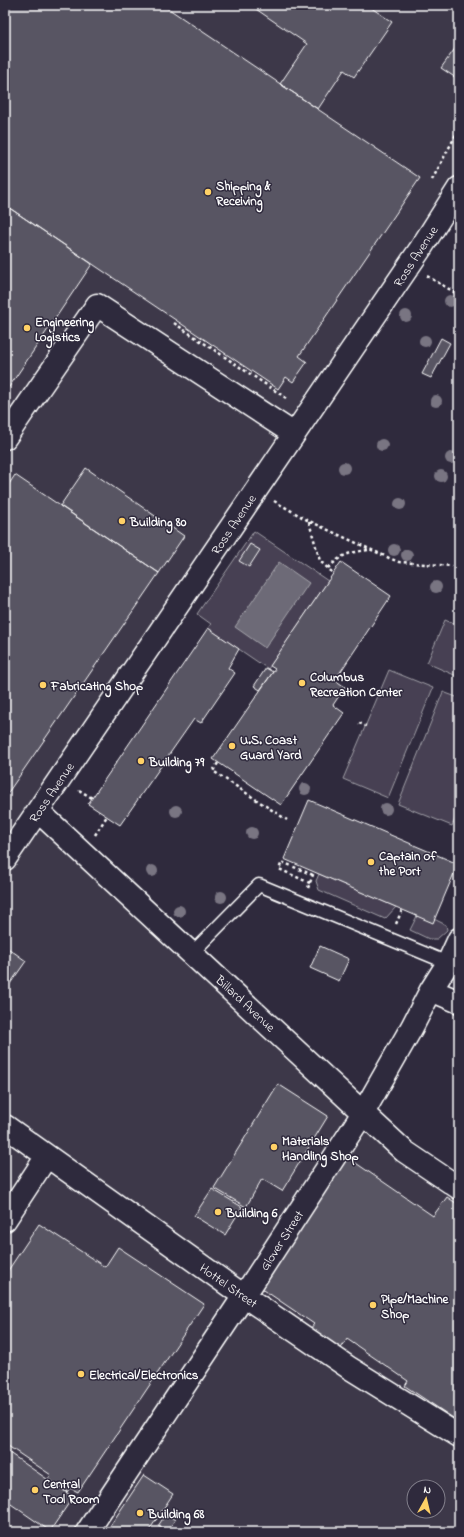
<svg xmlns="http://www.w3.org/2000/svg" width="464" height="1537" font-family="'Indie Flower',sans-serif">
<rect width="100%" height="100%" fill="#2f2a3d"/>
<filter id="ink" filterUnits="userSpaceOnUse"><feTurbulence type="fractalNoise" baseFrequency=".025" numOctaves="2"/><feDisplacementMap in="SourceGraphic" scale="8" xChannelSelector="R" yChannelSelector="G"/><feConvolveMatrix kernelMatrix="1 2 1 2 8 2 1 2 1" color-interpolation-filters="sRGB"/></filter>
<g filter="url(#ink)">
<path fill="#3c3749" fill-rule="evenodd" d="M5,5H459V186L38,811L459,1188V1532H5ZM414,1487H438V1511H414Z"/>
<path fill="#464152" stroke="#a2a0a8" d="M254,531L328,581L268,669L208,628L211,624L197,614Z
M445,620L459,626V677L427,663Z
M389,670L433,688L388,798L343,779Z
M443,692L459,698V809L452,826L398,804Z
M319,874L396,907L385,919L319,890L316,881Z
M417,916L434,919L446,925L447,930L437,939H429L410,930Z"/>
<path fill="#6d6a77" stroke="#a7a6ad" d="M279,562L309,583L265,648L235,627Z"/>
<path fill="#595564" stroke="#fff" d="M5,5H163L420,178L299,356L307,362L293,382L286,377L278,389L5,205Z
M250,5H367L392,22L354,77L344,70L318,109L280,84L307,44Z
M459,43V80L441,68Z
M5,205L92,264L5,393Z
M441,338L450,343L431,378L422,374Z
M86,468L184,536L159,573L60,506Z
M15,475L159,573L5,797V490Z
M250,544L260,550L249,567L239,561Z
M341,562L391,596L335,680L345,687L333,705L344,713L281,805L213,759L275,669L270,666Z
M208,628L239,649L228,668L235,673L201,723L194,719L120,825L88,804Z
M266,668L273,672L260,690L254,686Z
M309,800L458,864L433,923L284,859Z
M5,946L26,961L5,991Z
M320,946L349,959L339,981L310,968Z
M278,1084L328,1116L282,1191L262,1179L246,1207L214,1188Z
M347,1157L433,1216L447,1197L459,1205V1422L405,1386L408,1381L347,1339L340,1350L310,1329L314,1324L258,1286Z
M212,1189L242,1207L225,1235L194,1216Z
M39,1224L105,1267L118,1247L204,1304L78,1492L70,1488L67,1492L48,1479L51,1475L5,1444V1275Z
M5,1450L73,1497L50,1531L5,1500Z
M144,1475L173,1494L148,1532H106Z
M166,1514L175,1520L167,1531L158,1526Z"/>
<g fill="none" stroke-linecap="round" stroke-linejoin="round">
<g stroke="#fff" stroke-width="15">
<path id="lane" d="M192,953L259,885L448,963"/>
</g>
<g stroke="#fff" stroke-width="25">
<path id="street" d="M5,438L97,305L294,434
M38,811L404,1151L459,1188
M5,859L421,248L459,188
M431,990L459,1002
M5,1126L244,1296L348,1367L459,1436
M5,1220L47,1156
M87,1532L244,1296L363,1113L412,1027L431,990L448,963L459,939"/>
</g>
<path stroke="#fff" stroke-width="2.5" stroke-dasharray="3 3" stroke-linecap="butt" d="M432,180L459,129
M427,276L459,295
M174,323L286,398
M274,501L309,521L389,558L399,562L452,566
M309,522L320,561L333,573
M328,568C343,554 347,553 368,550
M359,723L366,726
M218,763L213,771L287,820
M79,790L92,798
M95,835L107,816
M310,883L279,869L282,862L313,875
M308,888L314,872
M396,924L402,910"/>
<use href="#lane" stroke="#2f2a3d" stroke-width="12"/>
<use href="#street" stroke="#2f2a3d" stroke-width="22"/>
</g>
<g fill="#797582">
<circle cx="450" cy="301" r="6"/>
<circle cx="406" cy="316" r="6"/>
<circle cx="425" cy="341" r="6"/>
<circle cx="436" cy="401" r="6"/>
<circle cx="382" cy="445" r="6"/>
<circle cx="451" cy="458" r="6"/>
<circle cx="344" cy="468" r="6"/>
<circle cx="441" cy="476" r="6"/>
<circle cx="400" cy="504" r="6"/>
<circle cx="394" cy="550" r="6"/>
<circle cx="407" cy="555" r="6"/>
<circle cx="436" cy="587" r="6"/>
<circle cx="305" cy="789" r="6"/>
<circle cx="386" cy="809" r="6"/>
<circle cx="176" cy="811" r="6"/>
<circle cx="252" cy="833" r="6"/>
<circle cx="152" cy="871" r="6"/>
<circle cx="221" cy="897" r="6"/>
<circle cx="179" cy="911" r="6"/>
</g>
</g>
<g fill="#ffd166" stroke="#2f2a3d" stroke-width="1.5">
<circle cx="208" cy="192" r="4"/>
<circle cx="27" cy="328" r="4"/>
<circle cx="122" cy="521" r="4"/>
<circle cx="302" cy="683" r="4"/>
<circle cx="43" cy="685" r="4"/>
<circle cx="232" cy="746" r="4"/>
<circle cx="141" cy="761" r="4"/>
<circle cx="371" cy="862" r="4"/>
<circle cx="274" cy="1147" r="4"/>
<circle cx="218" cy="1212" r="4"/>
<circle cx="373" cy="1305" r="4"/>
<circle cx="81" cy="1374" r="4"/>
<circle cx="35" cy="1490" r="4"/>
<circle cx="140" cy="1513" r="4"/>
</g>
<g text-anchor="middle" stroke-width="3" stroke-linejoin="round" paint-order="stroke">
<g font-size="13" font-weight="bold" fill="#fff" stroke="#2f2a3d" text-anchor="start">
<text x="216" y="190">Shipping &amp;<tspan x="216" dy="15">Receiving</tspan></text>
<text x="35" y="326">Engineering<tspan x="35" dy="15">Logistics</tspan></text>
<text x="130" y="526">Building 80</text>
<text x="310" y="681">Columbus<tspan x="310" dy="15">Recreation Center</tspan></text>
<text x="51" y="690">Fabricating Shop</text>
<text x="240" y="744">U.S. Coast<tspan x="240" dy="15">Guard Yard</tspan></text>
<text x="149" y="766">Building 79</text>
<text x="379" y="860">Captain of<tspan x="379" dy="15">the Port</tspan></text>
<text x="282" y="1145">Materials<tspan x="282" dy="15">Handling Shop</tspan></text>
<text x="226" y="1217">Building 6</text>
<text x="381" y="1303">Pipe/Machine<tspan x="381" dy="15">Shop</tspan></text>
<text x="89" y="1379">Electrical/Electronics</text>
<text x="43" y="1488">Central<tspan x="43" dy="15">Tool Room</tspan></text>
<text x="148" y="1518">Building 68</text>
</g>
<g font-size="13" fill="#fff" stroke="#2f2a3d">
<text transform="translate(415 256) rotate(-57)" y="5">Ross Avenue</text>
<text transform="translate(233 524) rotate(-56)" y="5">Ross Avenue</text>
<text transform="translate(51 792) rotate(-56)" y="5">Ross Avenue</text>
<text transform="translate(246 1003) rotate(43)" y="5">Billard Avenue</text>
<text transform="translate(281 1240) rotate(-57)" y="5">Glover Street</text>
<text transform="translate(229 1285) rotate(35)" y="5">Hottel Street</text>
</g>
</g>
<rect width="464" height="1537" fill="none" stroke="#2f2a3d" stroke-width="20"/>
<rect x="10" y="10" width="444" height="1517" fill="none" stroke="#fff" stroke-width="1.5" filter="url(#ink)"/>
<g transform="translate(426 1499) rotate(8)"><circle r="19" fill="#2f2a3d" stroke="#827f8b"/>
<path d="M0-3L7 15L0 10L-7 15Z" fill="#ffd166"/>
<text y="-6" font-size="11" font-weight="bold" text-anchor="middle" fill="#ffffff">N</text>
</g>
</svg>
